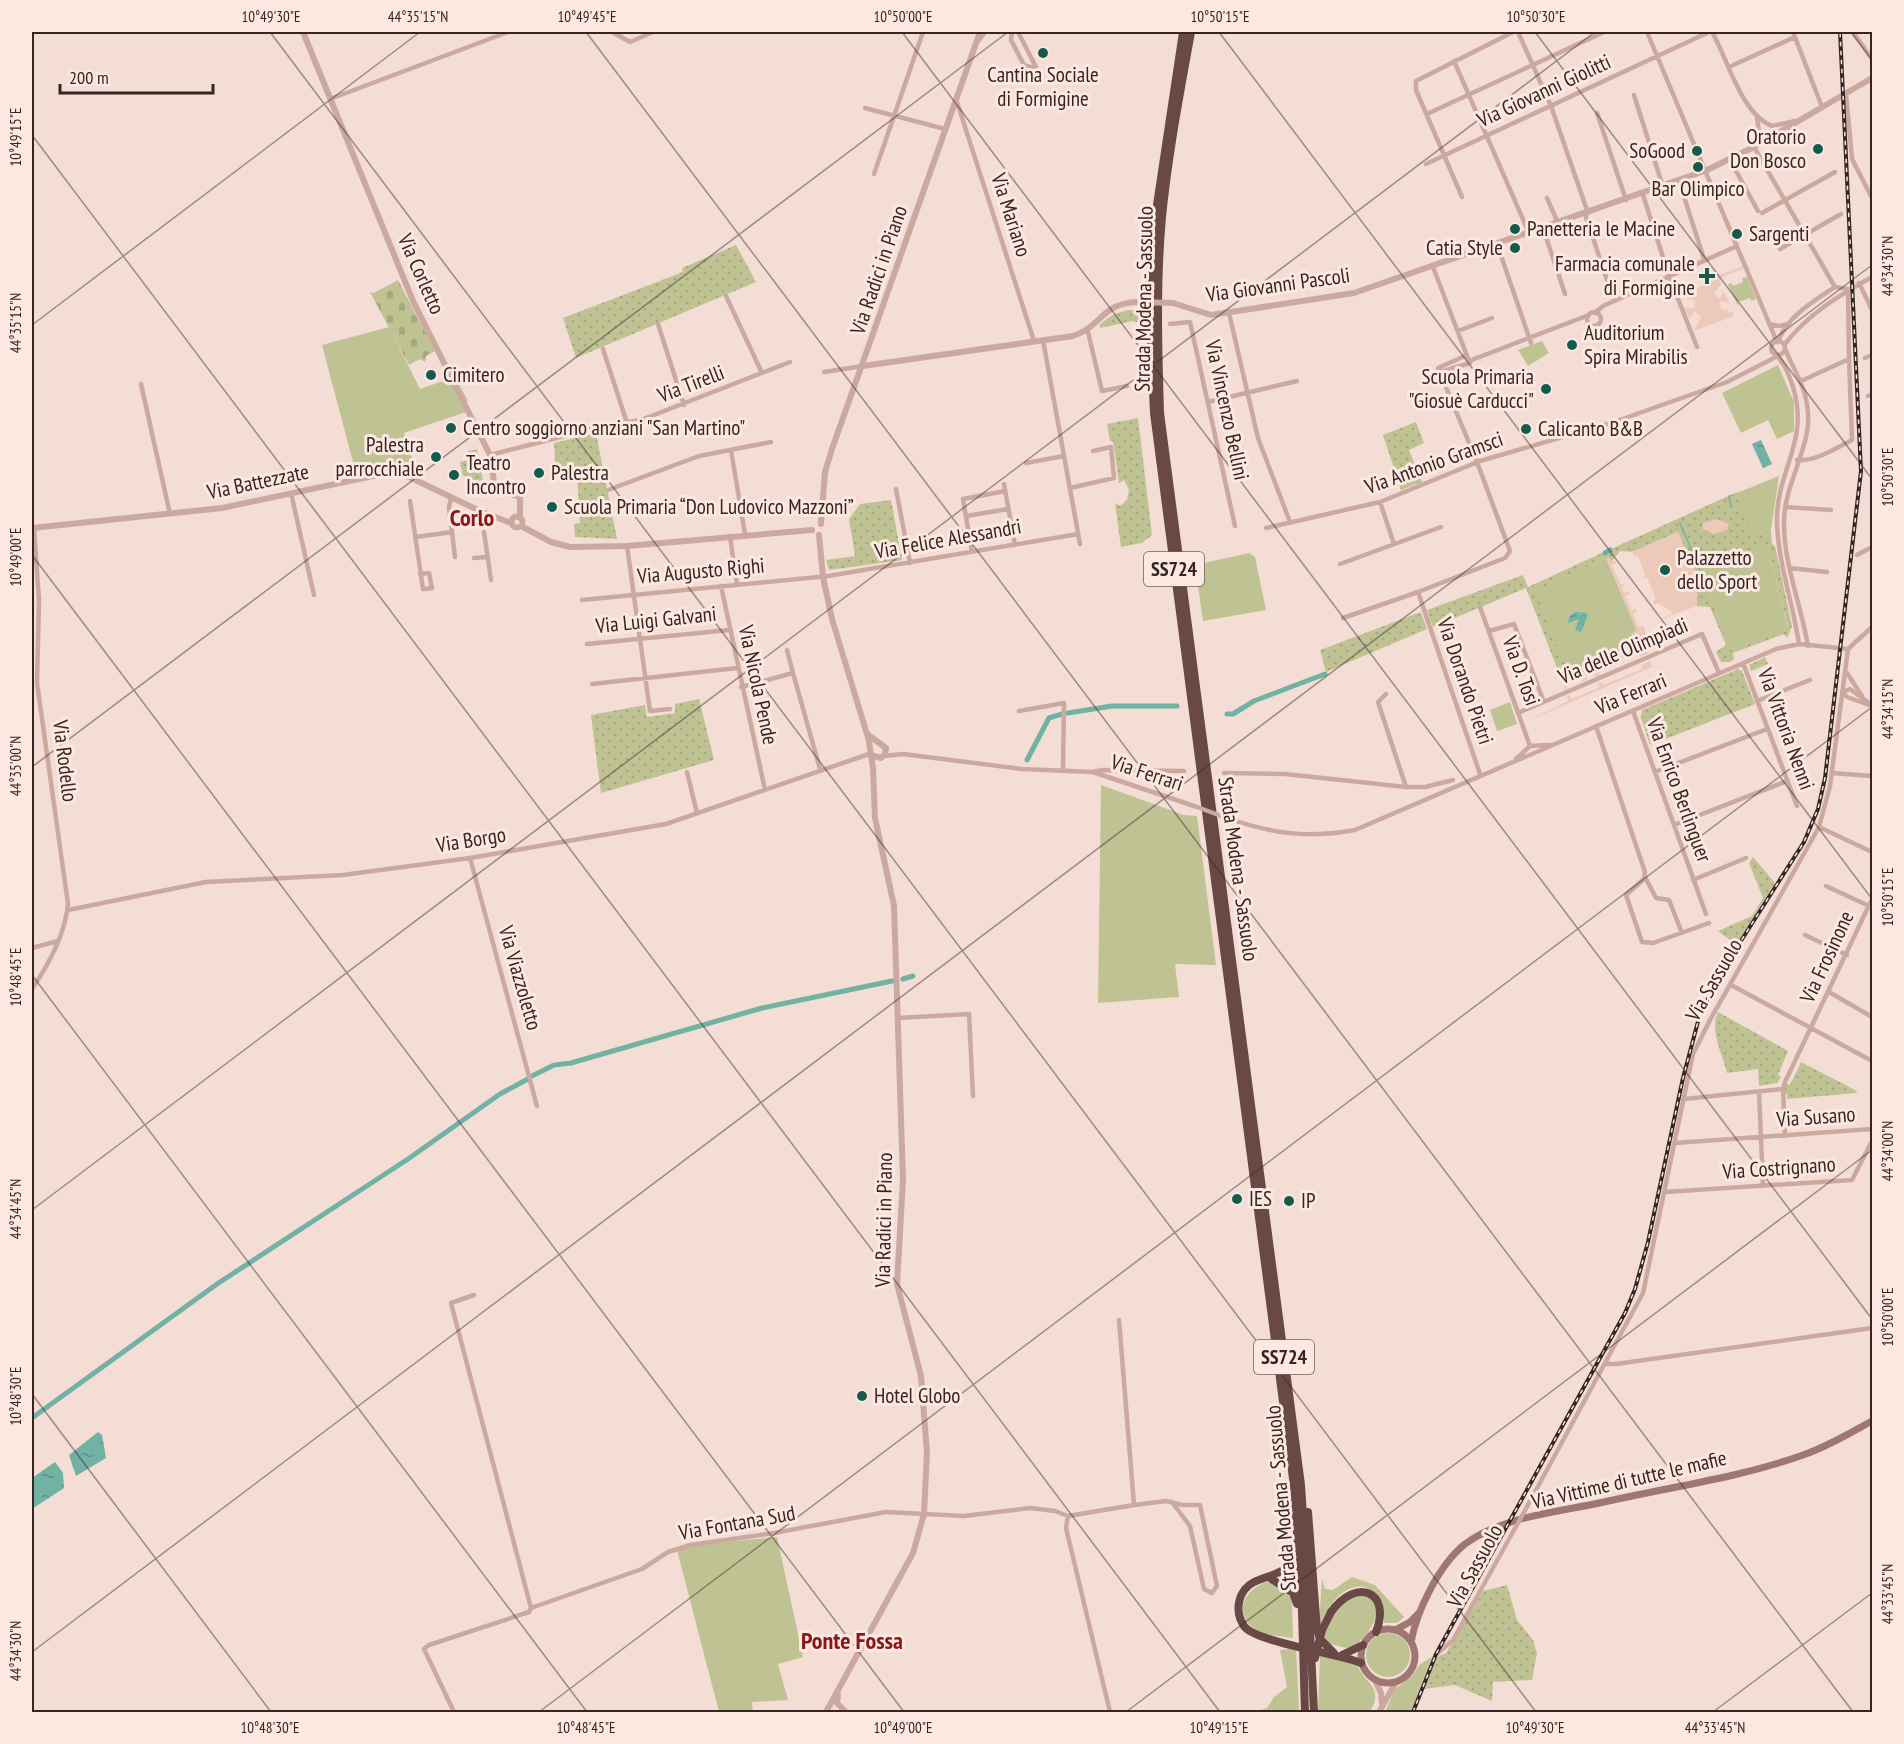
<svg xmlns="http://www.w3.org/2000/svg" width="1904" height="1744" font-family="'PT Sans Narrow',sans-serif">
<defs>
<pattern id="cemetery-stones" width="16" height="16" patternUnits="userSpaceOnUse" patternTransform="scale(1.5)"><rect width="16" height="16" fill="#bfc394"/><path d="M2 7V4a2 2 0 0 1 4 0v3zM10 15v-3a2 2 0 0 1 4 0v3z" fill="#a5a77f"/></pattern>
<pattern id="park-dots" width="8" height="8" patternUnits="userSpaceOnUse" patternTransform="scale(1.5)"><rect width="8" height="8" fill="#bfc394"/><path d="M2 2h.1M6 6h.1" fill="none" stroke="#a5a77f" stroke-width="1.8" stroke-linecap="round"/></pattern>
<pattern id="water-ripples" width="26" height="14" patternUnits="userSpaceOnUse" patternTransform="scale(1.5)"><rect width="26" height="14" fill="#71b2a4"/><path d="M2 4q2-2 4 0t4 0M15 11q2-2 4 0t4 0" fill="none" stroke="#5e9185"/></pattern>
</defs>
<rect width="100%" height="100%" fill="#f3ddd5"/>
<path fill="#bfc394" d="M1747,277L1756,299L1751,301L1750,298L1738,302V306L1728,285L1731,283L1733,286L1743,282L1742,278Z
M389,327L420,389L455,377L468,401L465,402L466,412L404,433L420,483L393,470L357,477L322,345Z
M1542,341L1549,353L1528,366L1518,350Z
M1778,365L1794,402V431L1777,439L1768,420L1741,433L1722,393Z
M1779,476L1771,530L1753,537L1737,493Z
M1768,545L1788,629L1731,649L1701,572Z
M1249,553L1255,557L1266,610L1203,621L1195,565Z
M1606,558L1637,631L1627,653L1571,678L1534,591Z
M1510,702L1517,724L1497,731L1490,710Z
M1101,785L1184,815L1197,816L1216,965L1175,964L1179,997L1098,1003Z
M777,1537L803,1657L778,1664L788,1700L752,1702L753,1712H719L677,1550L691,1545Z
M1293,1565L1295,1590L1278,1578Z
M1352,1577L1375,1585L1404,1617L1397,1623H1384C1384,1601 1370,1575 1344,1592C1332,1599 1326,1613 1319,1625L1322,1579L1325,1589L1333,1590Z
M1268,1582L1276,1583L1292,1599L1293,1638C1280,1636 1263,1636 1252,1627C1233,1610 1247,1587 1268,1582Z
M1363,1595C1392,1607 1367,1637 1351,1649L1330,1644L1323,1637C1331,1612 1338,1602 1363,1595Z
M1366 1655a22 22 0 1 1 44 0a22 22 0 1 1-44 0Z
M1296,1648L1299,1712H1253L1267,1708L1274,1697L1287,1687L1280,1650Z
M1320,1654C1331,1657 1349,1658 1357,1666C1360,1670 1362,1675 1366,1679C1377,1690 1378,1698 1370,1712H1318Z
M1432,1657L1411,1712H1385L1395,1689L1413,1675L1419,1665Z"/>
<path fill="url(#cemetery-stones)" d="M398,280L435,351L426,356L425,362L420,359L409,365L370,292L374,293Z"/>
<path fill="url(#park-dots)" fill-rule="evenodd" d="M736,245L756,282L576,358L563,318L683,272L682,268Z
M1128,310L1144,311V328H1138V323L1133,321L1100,328V324L1114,314Z
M1138,418L1152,535L1142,543L1121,547L1115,503L1120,506L1127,500L1129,490L1124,480L1119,483L1113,441H1110L1107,424Z
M1416,422L1424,443L1409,450L1422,482L1401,490L1383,435Z
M596,433L617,539L575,537L574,524L580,523L577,472L556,474L554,443Z
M477,449L483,480L474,482L472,478L469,480L468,476H463L460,462L468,460V451Z
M1737,492L1753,536L1771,530L1772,544L1775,546L1792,626L1787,638L1784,634L1733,653L1734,659L1730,662H1721L1716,652L1726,645L1710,607L1697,606L1695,604L1697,585L1700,584L1678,532L1632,552L1620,551L1611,562L1606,558L1535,591L1571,678L1562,681L1526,588L1433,627L1427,610L1523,575L1528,587L1604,552L1607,554L1611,549ZM1768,545L1788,628L1731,649L1701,572Z
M891,500L902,560L829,570L826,560L855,556L849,519L860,504Z
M1421,612L1427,629L1326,672L1320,650Z
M1765,657L1768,664L1751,671L1749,665Z
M1738,669L1742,671L1755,704L1650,745L1641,718L1642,710Z
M699,699L714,760L601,793L591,715L645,705L647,717L675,713V704Z
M1753,857L1775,883L1719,972L1717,961L1723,959L1734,943L1718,931L1752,916L1763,898L1749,863Z
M1718,1012L1788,1051L1778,1075L1781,1077L1777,1083L1759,1086L1758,1069L1727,1073C1723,1055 1709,1030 1718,1012Z
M1801,1062L1857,1091L1856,1093L1787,1099V1094H1783L1785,1083L1790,1085Z
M1507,1585L1517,1620L1533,1640L1537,1653L1532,1680L1493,1682L1492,1701L1455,1685L1424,1689L1435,1658L1446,1653L1483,1591Z"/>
<path fill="#edc9ba" d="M1743,266V272L1742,269L1720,278L1721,284L1714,293L1719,299L1724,291L1729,303L1720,301L1721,309L1732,312L1734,316L1694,331L1701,317L1695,311L1689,319L1684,307L1694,309L1695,301L1680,295L1718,279L1717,276Z
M1717,519L1729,524L1727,530L1714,534L1702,529L1703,523Z
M1678,532L1701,584L1697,585V606L1661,619L1673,613L1658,603L1655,605L1653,601L1656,599L1647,578H1643L1645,575L1638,556L1635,557L1632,552Z
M1609,557L1611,562L1615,560L1616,563L1612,565L1621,585L1625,584L1622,588L1624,593L1628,591L1630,594L1625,596L1631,610L1636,609L1637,611L1633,614L1638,627L1643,625L1647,636L1643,638L1649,653L1640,657L1637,652L1598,669L1600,675L1595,677L1592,671L1585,674L1587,680L1583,682L1581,676L1565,683L1567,689L1565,690L1563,681L1627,654L1626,651L1630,649L1634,640L1631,634L1637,630L1606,558Z
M1650,661L1652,667L1525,722L1568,701L1567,696L1569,695L1572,699L1600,687L1598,683L1602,682L1604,685L1642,669L1641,665Z"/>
<path fill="url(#water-ripples)" d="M1761,440L1772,464L1763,468L1752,444Z
M1575,612H1580L1579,616L1582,612L1588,614L1581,632L1575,630L1579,619L1568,623L1569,617Z
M98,1432L102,1435L106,1458L76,1476L69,1455Z
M55,1462L63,1473L64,1488L32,1509V1478Z"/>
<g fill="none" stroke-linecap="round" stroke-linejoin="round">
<path stroke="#71b2a4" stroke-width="1.5" d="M1729,496L1731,506
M1680,523L1700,570"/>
<path stroke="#71b2a4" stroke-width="5" d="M1605,553L1610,550
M1068,713L1112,706H1177
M1227,714H1233L1254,701L1325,674
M1027,760L1049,718L1062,714
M903,979L913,976
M532,1076L554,1065L571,1063L762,1008L892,981
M32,1418L217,1284L408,1159L500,1094L528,1079"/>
<path stroke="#cca9a0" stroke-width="4.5" d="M612,32L630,42L653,32
M1012,32L1011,40L1024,65L1037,69L1018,32
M1518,32L1551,106L1588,213
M1647,32L1777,342
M1712,32C1728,59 1741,114 1772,126L1795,121
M1793,32L1822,107
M1853,32L1872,59
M978,41L985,32
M1454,61L1529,233
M1729,67L1795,37
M1846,94L1852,159L1872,198
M1634,95L1663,187
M330,99L508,32
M956,99L1034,341
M865,108L945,129
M1597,113L1626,200
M1427,114L1604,32
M1757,116L1760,143
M1754,147L1835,287
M1730,160L1758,211
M1426,164L1709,32
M874,174L923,32
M1679,181L1704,259
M1643,195L1669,276L1697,347
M1462,197L1416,90V81L1513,32
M1547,198L1558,223
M1762,213L1835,172
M1585,214L1607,280
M1543,228L1565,294
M1497,244L1531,343
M1780,249L1841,214
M1433,267L1469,361L1589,315
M1859,283L1872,310
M726,296L762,373
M1587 319a7 7 0 1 1 14 0a7 7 0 1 1-14 0Z
M1229,313L1258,438L1290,522
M1595,313L1603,306L1737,246
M658,324L684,405
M1170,324L1190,322L1235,526
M1769,324L1779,326L1789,324
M1085,330L1088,332L1102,391L1127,386
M1458,331L1492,318
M1043,340L1080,544
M1771 348a7 7 0 1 1 14 0a7 7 0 1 1-14 0Z
M1778,342C1786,317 1814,301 1835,287L1848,289L1849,359L1801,381
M1784,345C1808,314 1838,296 1872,277
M603,349L627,423
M1785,349C1794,370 1807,389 1808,413C1811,446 1785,483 1784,520C1783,563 1801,604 1808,646
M1467,355L1438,368L1477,462L1510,551L1505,558L1418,592L1480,774
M1776,355C1785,364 1789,375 1793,387C1810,442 1776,470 1777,522C1778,563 1793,603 1799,644
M1865,358L1872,355
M824,372L863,366
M1440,372L1470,363
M141,384L170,514
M1868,396L1872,394
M1208,402L1297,381
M731,450L745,534
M490,455L599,427L641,420L790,362
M1797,460C1815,462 1836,448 1852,440L1849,359
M1026,463L1064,456
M1004,484L1015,545
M1070,488L1114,478L1111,447L1093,451
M896,489L910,563
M608,490L699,456L771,442
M291,493L314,595
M451,498L449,507L455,557
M410,501L423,589L432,588L429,573L420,574
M1380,502L1394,544
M1785,507L1831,510
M966,516L1008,509
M1266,528L1380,502L1480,461L1611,423L1727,382L1774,358L1776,355
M484,532L491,580
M730,536L737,585
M416,537L452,532
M627,546L650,711L670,709
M972,552L963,499L1005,491
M1857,555L1872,547
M474,558L488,557
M1340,564L1441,527
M1790,568L1827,572
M721,586L765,790
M582,600L828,576L1078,534
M1480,607L1530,746
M1343,618L1418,592
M1489,631L1514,624L1544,702
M587,644L729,630
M787,650L793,673
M1743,663L1797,806
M1847,673L1862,696
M592,684L737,668
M741,687L793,673L820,769
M1842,692L1850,689L1872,705
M1842,692L1847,697L1872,706
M1386,694L1378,702L1406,787
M1757,701L1810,680
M1019,711L1064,703L1063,770
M1633,711L1706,914
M1518,713L1702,634L1719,673
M1596,726L1645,872L1644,879L1626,895L1642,942L1653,943L1709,923
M884,756L903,754L1022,769L1093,772L1197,807
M1516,759L1530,746L1549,745
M687,772L697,813
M1093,772L1101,770L1184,771
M1655,772L1767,729
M1224,773L1285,774L1406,787H1425L1453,780
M1832,773L1872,776
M1224,817C1269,833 1307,839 1355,830L1776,649L1799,644L1848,649
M1674,825L1787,781
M1819,827L1872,852
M470,858L537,1106
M1645,877L1656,898L1669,900L1682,933
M1693,880L1746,858
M1826,886L1869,906
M68,910L206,882L343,875L470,858L666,824L869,754
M1805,935L1847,955
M32,948L58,941
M1731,985L1872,1061
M32,989C49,964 65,935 68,904L37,683L39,600L34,528
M1829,992L1872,1017
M898,1018L969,1014L973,1096
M1759,1091L1763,1186
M1684,1099L1783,1089
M1785,1136L1783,1089L1785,1082L1872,899
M1675,1143L1872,1129
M1665,1192L1852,1180L1872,1141
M1605,1364H1616L1872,1328
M1134,1505L1166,1501L1183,1505H1200L1217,1586L1212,1593L1204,1589L1190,1526L1172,1502
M1523,1514L1643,1293L1693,1054L1710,1020L1819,827L1830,786L1848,649L1872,627
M1068,1516L1066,1528L1110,1712
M531,1608L642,1569L668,1552L690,1545L774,1533L886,1512L964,1516L1030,1508L1055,1511L1068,1516L1134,1505L1119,1320
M1438,1653L1453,1640L1514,1530
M454,1712L424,1649L429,1645L529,1612L531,1608L451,1303L474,1295"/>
<path stroke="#cca9a0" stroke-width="6" d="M303,32L413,301L490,455L495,489L520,497V518
M1173,303L1211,315L1354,293L1707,170L1754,147L1872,78
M863,366L1073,336C1103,326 1101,302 1140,302
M511.5 522a5.5 5.5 0 1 1 11 0a5.5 5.5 0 1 1-11 0Z
M821,524L825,472L832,449L980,32
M521,526L551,542L570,547L627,546L812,530
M32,528L222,508L392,472L407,476L482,512L511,523
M819,535L823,577L832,619L869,741L873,768L875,818L894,906L903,1180L897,1284L921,1376L927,1453L924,1514L913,1553L826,1712
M867,734L886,748L885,754L881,758L870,755
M1375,1680L1381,1693L1382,1704
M838,1694L837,1703L846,1712
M1379,1712L1396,1682"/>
<path stroke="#9f7672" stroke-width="7" d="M1361 1656a27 27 0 1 1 54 0a27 27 0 1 1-54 0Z
M1395,1630L1410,1622L1419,1613
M1411,1642C1417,1610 1439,1565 1465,1544C1503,1516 1559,1512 1604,1502C1669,1487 1739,1478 1803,1455C1827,1447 1850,1433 1872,1421"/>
<path stroke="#684946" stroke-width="8" d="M1183,32L1155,218L1150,322L1154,413L1294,1486L1302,1612
M1191,32C1180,93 1168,155 1162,217C1156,282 1158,348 1160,413L1301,1485L1309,1611
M1308,1512L1317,1630L1320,1639L1334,1653
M1294,1550C1290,1575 1273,1573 1254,1582C1238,1590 1234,1611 1244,1626C1255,1642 1337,1653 1361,1663
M1270,1578L1293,1593L1297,1604
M1331,1612C1356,1577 1392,1591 1376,1632
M1342,1655L1363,1645"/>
<g stroke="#352524" stroke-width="4">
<path id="rail" d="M1413,1712L1436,1654L1625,1313L1635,1289L1648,1242L1683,1078L1700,1014L1730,958L1804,842L1818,809L1825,778L1861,471L1840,32"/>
</g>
<use href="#rail" stroke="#fbe8e1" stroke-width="1.5" stroke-dasharray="4.5" stroke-linecap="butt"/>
<path stroke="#cca9a0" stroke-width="4.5" d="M1197,807L1224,817
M1514,1530L1523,1514"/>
<path stroke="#cca9a0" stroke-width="6" d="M1140,302L1173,303"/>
<path stroke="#684946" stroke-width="8" d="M1309,1611L1314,1712
M1302,1612L1305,1712
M1315,1658L1322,1630L1331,1612"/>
</g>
<path fill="none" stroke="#352524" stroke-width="1.5" stroke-opacity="0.45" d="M270,32L1536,1712M586,32L1853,1712M902,32L1872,1319M1219,32L1872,899M1535,32L1872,479M1851,32L1872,60M32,135L1220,1712M32,325L420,32M32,555L904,1712M32,767L1008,32M32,975L587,1712M32,1210L1595,32M32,1394L271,1712M32,1652L1872,265M539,1712L1872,707M1126,1712L1872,1150M1713,1712L1872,1593"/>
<g fill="#165a4d" stroke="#fbe8e1" stroke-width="2">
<circle cx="1043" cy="53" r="6"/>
<circle cx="1818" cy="149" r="6"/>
<circle cx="1697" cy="151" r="6"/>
<circle cx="1698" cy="167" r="6"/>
<circle cx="1515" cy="229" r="6"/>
<circle cx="1737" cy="234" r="6"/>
<circle cx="1515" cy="248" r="6"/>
<path d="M1704 267h6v6h6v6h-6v6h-6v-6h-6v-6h6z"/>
<circle cx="1572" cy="345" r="6"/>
<circle cx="431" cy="375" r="6"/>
<circle cx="1546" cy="389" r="6"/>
<circle cx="451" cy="428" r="6"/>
<circle cx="1526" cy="429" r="6"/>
<circle cx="436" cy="457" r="6"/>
<circle cx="539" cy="473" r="6"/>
<circle cx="454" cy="475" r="6"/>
<circle cx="552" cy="507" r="6"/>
<circle cx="1665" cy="570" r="6"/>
<circle cx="1237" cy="1199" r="6"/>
<circle cx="1289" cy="1201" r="6"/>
<circle cx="862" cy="1396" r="6"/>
</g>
<g text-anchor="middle" stroke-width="6" stroke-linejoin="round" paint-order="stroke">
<g fill="#fbe8e1" stroke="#70605d" stroke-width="1.5">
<rect x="1144" y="552" width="60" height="34" rx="4.5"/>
<rect x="1254" y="1340" width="60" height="34" rx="4.5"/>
</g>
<g font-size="20" font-weight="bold" fill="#352524">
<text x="1174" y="576">SS724</text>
<text x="1284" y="1364">SS724</text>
</g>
<g font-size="21" fill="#352524" stroke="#fbe8e1" text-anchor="start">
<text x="1043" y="82" text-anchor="middle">Cantina Sociale<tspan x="1043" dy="24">di Formigine</tspan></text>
<text x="1806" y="144" text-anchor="end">Oratorio<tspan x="1806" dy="24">Don Bosco</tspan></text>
<text x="1685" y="158" text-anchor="end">SoGood</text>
<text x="1698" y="196" text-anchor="middle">Bar Olimpico</text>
<text x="1527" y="236">Panetteria le Macine</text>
<text x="1749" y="241">Sargenti</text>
<text x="1503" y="255" text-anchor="end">Catia Style</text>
<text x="1695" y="271" text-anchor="end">Farmacia comunale<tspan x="1695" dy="24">di Formigine</tspan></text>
<text x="1584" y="340">Auditorium<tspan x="1584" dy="24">Spira Mirabilis</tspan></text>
<text x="443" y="382">Cimitero</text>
<text x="1534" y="384" text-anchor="end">Scuola Primaria<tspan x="1534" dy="24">"Giosuè Carducci"</tspan></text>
<text x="463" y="435">Centro soggiorno anziani "San Martino"</text>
<text x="1538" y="436">Calicanto B&amp;B</text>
<text x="424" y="452" text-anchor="end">Palestra<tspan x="424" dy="24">parrocchiale</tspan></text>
<text x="466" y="470">Teatro<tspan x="466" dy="24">Incontro</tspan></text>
<text x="551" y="480">Palestra</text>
<text x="564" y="514">Scuola Primaria “Don Ludovico Mazzoni”</text>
<text x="1677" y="565">Palazzetto<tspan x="1677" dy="24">dello Sport</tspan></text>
<text x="1249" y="1206">IES</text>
<text x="1301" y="1208">IP</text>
<text x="874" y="1403">Hotel Globo</text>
</g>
<g font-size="21" fill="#352524" stroke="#fbe8e1">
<text transform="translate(1544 91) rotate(-25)" y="7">Via Giovanni Giolitti</text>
<text transform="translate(1011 215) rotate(72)" y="7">Via Mariano</text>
<text transform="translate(879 270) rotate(-71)" y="7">Via Radici in Piano</text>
<text transform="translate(421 274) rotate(66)" y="7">Via Corletto</text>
<text transform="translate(1278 285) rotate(-8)" y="7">Via Giovanni Pascoli</text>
<text transform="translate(1144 299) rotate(-89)" y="7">Strada Modena - Sassuolo</text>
<text transform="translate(691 384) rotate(-21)" y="7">Via Tirelli</text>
<text transform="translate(1227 410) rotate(78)" y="7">Via Vincenzo Bellini</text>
<text transform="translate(1434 463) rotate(-20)" y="7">Via Antonio Gramsci</text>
<text transform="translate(258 482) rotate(-12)" y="7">Via Battezzate</text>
<text transform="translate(948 539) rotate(-10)" y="7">Via Felice Alessandri</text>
<text transform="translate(701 571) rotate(-5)" y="7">Via Augusto Righi</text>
<text transform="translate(656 620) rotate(-6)" y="7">Via Luigi Galvani</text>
<text transform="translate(1623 651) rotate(-23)" y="7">Via delle Olimpiadi</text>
<text transform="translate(1521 671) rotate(70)" y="7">Via D. Tosi</text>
<text transform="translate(1465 681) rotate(71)" y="7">Via Dorando Pietri</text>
<text transform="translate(758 685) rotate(78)" y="7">Via Nicola Pende</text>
<text transform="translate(1631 694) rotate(-23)" y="7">Via Ferrari</text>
<text transform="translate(1786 729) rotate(70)" y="7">Via Vittoria Nenni</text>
<text transform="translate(65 761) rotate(83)" y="7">Via Rodello</text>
<text transform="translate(1147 773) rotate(18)" y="7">Via Ferrari</text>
<text transform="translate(1679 790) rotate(70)" y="7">Via Enrico Berlinguer</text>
<text transform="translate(471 840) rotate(-9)" y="7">Via Borgo</text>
<text transform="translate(1238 869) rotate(82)" y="7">Strada Modena - Sassuolo</text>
<text transform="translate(1827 957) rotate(-65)" y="7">Via Frosinone</text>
<text transform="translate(520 978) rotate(74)" y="7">Via Viazzoletto</text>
<text transform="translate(1714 980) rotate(-60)" y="7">Via Sassuolo</text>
<text transform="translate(1816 1117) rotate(-4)" y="7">Via Susano</text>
<text transform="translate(1779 1168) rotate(-4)" y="7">Via Costrignano</text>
<text transform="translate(884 1220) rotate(-89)" y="7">Via Radici in Piano</text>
<text transform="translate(1629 1480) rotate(-13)" y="7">Via Vittime di tutte le mafie</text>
<text transform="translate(1281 1498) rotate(-95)" y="7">Strada Modena - Sassuolo</text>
<text transform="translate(737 1523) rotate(-10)" y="7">Via Fontana Sud</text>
<text transform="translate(1475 1566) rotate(-61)" y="7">Via Sassuolo</text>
</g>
<g font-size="24" font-weight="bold" fill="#8b1618" stroke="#fbe8e1">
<text x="472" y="526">Corlo</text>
<text x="852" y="1649">Ponte Fossa</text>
</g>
</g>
<rect width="1904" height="1744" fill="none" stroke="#fbe8e1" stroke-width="66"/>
<path d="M60 84v9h153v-9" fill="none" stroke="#352524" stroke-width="3"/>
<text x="69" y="84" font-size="18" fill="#352524" stroke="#fbe8e1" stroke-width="4.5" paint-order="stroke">200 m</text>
<rect x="33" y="33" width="1838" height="1678" fill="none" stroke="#352524" stroke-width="2"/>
<g font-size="15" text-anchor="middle" fill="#352524">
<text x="271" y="22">10°49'30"E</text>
<text x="418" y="22">44°35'15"N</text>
<text x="587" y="22">10°49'45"E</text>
<text x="903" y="22">10°50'00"E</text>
<text x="1220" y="22">10°50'15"E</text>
<text x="1536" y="22">10°50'30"E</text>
<text transform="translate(16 137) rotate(-90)" y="5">10°49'15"E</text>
<text transform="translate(1888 266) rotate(-90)" y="5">44°34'30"N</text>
<text transform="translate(16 323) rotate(-90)" y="5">44°35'15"N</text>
<text transform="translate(1888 477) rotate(-90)" y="5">10°50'30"E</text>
<text transform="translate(16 557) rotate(-90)" y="5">10°49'00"E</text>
<text transform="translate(1888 709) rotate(-90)" y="5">44°34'15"N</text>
<text transform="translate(16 766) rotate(-90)" y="5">44°35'00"N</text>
<text transform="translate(1888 897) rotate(-90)" y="5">10°50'15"E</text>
<text transform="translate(16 977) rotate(-90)" y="5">10°48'45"E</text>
<text transform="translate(1888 1151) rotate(-90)" y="5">44°34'00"N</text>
<text transform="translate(16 1209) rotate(-90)" y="5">44°34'45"N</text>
<text transform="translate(1888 1317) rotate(-90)" y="5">10°50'00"E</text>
<text transform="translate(16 1396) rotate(-90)" y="5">10°48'30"E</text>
<text transform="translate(1888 1594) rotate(-90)" y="5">44°33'45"N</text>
<text transform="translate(16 1651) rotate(-90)" y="5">44°34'30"N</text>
<text x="270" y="1733">10°48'30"E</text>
<text x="586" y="1733">10°48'45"E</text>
<text x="903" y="1733">10°49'00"E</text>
<text x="1219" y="1733">10°49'15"E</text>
<text x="1535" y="1733">10°49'30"E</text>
<text x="1715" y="1733">44°33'45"N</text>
</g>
</svg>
